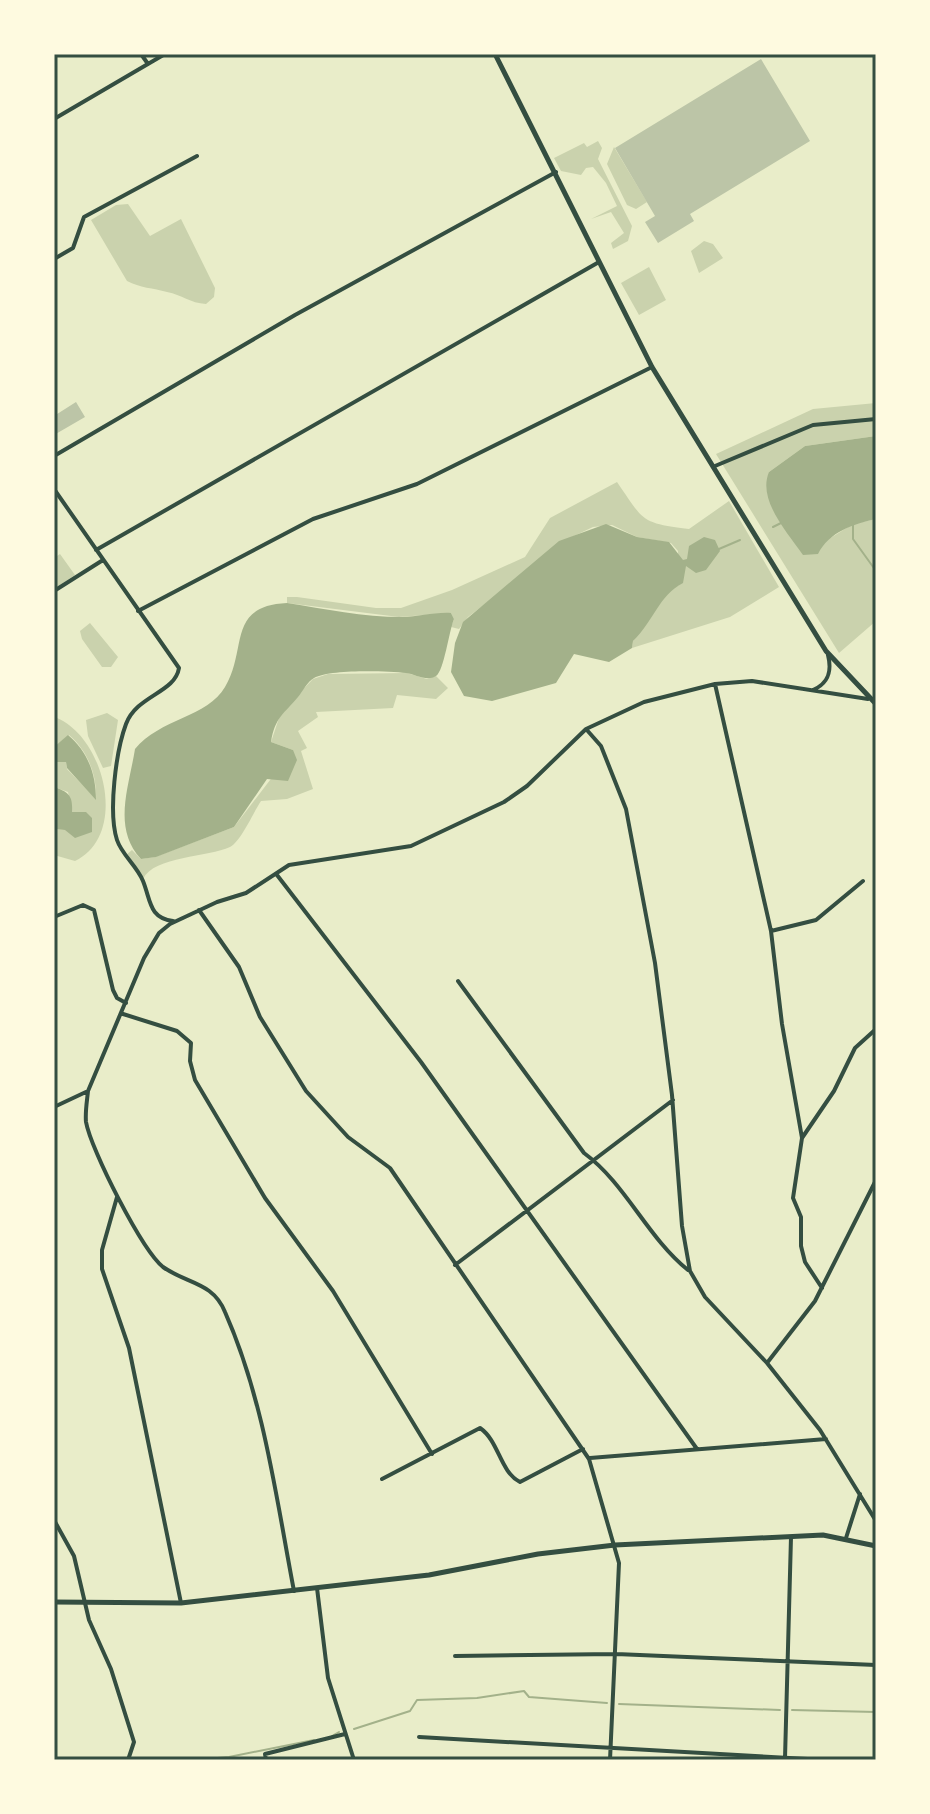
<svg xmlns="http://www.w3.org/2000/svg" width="930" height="1814" font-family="Spectral,serif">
<rect width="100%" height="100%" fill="#e9edc9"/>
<path fill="#cad2ad" d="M598,141L602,148L598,159L632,226L628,241L613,249L611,243L624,233L611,212L591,219L617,206L606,183L593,167L586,168L581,175L561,171L554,158L584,143L587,147Z
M614,147L647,202L636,209L627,205L607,164Z
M128,204L150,236L181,219L215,288L214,297L206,304C190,303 182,295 167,292C153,288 140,288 127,281L91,220L116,205Z
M704,241L713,244L723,258L699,273L691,251Z
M649,267L666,300L639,315L621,283Z
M876,403V436L805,446L769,472L824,542L853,524L876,519V621L839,653L716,454L813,409Z
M617,482C644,521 640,523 689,529L729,501L779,587L730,617L632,648L633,641L668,590L679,585L678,551L671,543L637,537L612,525L593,527L555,545L533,567L468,617L459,629L451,627L454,619L451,613L399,617L287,603V597H297L376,608H401L452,590L525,557L550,518Z
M60,554L75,575L54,589V558Z
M90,623L118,657L111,667H102L82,639L80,631Z
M407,673L427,679L436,676L448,688L436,699L397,695L393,708L316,712L318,717L298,731L307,748L301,751L313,789L287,799L261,801C253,813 241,841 230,847C209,857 154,856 143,879L126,855L132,850L141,859L155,857L234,827L293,750L271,742L281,712L313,679L328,674Z
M107,713L118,720L111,766L103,768L88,736L86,720Z
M57,718C106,739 128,836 75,861L54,855V829L65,830L77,814L72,812L68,792L54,787V762L63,759L66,762L67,769L96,799C97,775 88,751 69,735L54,747Z"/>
<path fill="#a3b18a" d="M876,436V519C853,524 829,532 818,554L803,555C788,533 757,500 769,472L805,446Z
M606,524L637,537L669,542L683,560L687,559L689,546L704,537L715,540L720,551L706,570L696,573L686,566L683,583C659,595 653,622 633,641L632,648L609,662L574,654L556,683L492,701L464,696L451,672L455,643L463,622L559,541Z
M287,603C325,609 363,617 402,617C419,617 434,612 451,613L454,619C449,631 444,671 436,676C427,682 415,674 406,673C386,671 331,669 314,678C307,682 303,691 298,697C284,714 275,717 271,742L293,750L297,760L288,781L267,779L234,827L156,857L141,859C112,828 129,787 135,749C159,719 208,717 225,687C248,649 226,606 287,603Z
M68,735C88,752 96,774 96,800L67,768L66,762H54V747Z
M54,787C69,792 73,796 72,812H86L92,818V832L75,838L65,830L54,829Z"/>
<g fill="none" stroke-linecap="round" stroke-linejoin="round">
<path stroke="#a3b18a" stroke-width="2" d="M853,524V539L876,571
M773,527L781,523
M719,549L740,540
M619,1704L780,1710
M792,1710L876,1712
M354,1729L410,1711L417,1700L477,1698L524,1691L529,1697L607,1703
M332,1736L339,1732
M194,1760L229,1757L314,1740"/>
</g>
<path fill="#bcc5a7" d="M761,59L810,141L690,214L694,221L658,243L645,222L655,216L615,148Z
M76,402L85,417L54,435V416Z"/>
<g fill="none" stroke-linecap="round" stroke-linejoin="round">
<path stroke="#344e41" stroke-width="4" d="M141,54L148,64
M54,119L165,54
M54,259L73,248L84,217L197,156
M54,456L295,315L556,172
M715,466L813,425L876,419
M54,489L179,668C175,693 137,695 126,724C116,751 108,812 117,840C122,855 137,866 143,881C151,901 149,918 173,921
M96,550L599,262
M54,591L103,560
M138,611L313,519L417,484L652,367
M715,684L771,931L782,1024L802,1138L793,1198L801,1217V1246L805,1262L822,1288
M813,690C829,683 832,671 828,655
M586,729L601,746L626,809L655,963L672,1095L682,1226L690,1271L705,1297L767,1363L820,1430L876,1521
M277,875L421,1062L697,1449
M199,910L239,967L260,1017L306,1091L348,1137L390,1168L589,1459L619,1563L610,1760
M54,917L83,905L94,910L113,990L117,998L126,1003
M771,931L816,920L863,881
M458,981L584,1153C626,1184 647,1237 688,1270
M123,1014L177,1031L191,1043L190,1061L195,1080L265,1198L333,1291L432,1454
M88,1091C87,1101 85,1112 86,1122C91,1150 142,1250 163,1267C187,1284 213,1282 225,1312C264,1400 276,1497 294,1591
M54,1107L88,1091L144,958L159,933L170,924L217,902L246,893L289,865L411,846L504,802L527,786L586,729L644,702L715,684L752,681L868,699
M802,1138L834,1091L855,1048L876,1029
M117,1197L102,1250V1269L129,1348L181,1603
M455,1265L673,1100
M767,1363L815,1301L876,1180
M590,1458L826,1439
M382,1479L480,1428C499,1441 500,1472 520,1482L583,1449
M54,1520L74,1556L89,1620L111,1669L134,1742L128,1760
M846,1538L860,1494
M317,1588L328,1678L354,1760
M455,1656L616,1654L876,1665
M419,1737L826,1760
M785,1758L791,1537
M266,1760L265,1754L345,1734"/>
<path stroke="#344e41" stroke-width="5" d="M495,54L652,367L826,651L876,704
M54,1602L181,1603L429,1575L538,1554L615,1545L823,1535L876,1546"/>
</g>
<rect width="930" height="1814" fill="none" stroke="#fefae0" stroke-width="112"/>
<rect x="56" y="56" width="818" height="1702" fill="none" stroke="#344e41" stroke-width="3"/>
</svg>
